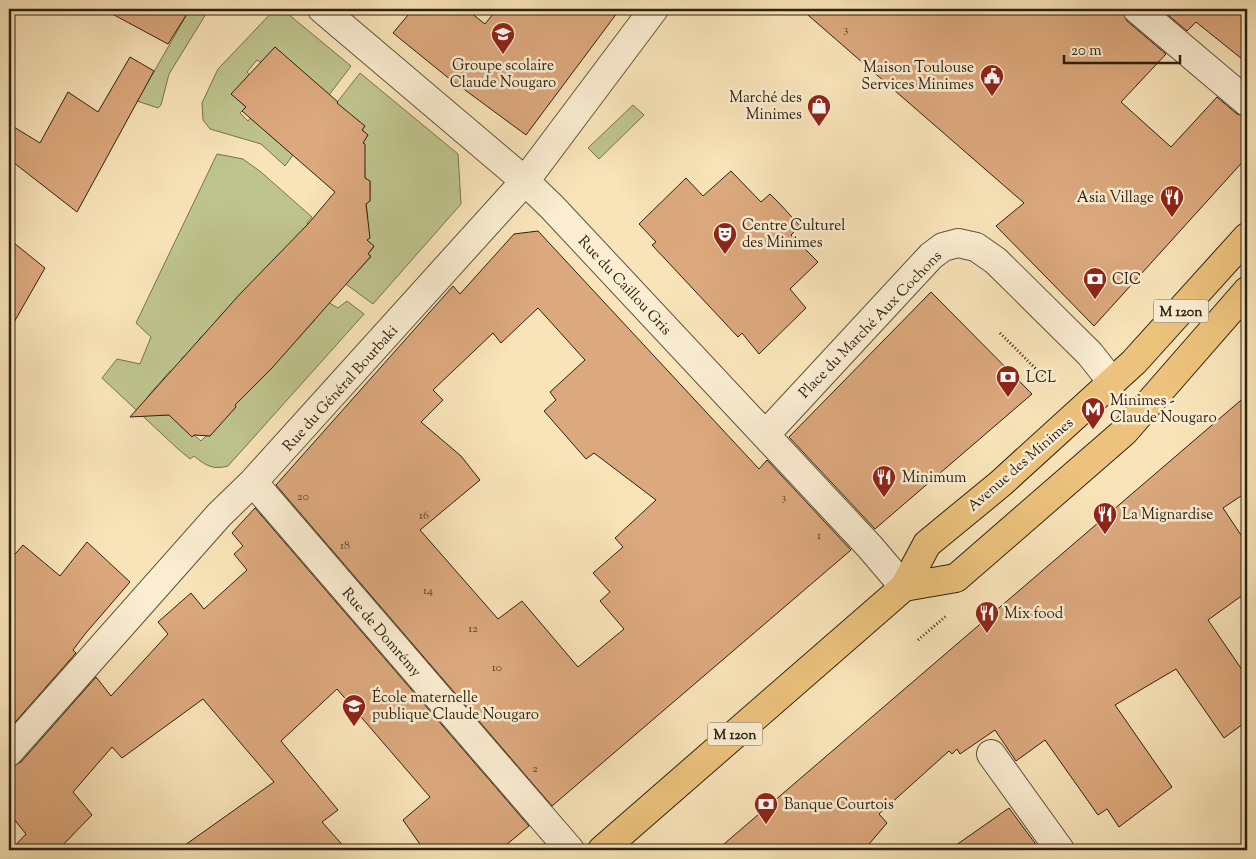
<svg xmlns="http://www.w3.org/2000/svg" width="1256" height="859" font-family="'Sorts Mill Goudy',serif">
<rect width="100%" height="100%" fill="#f9e4b9"/>
<filter id="stains"><feTurbulence type="fractalNoise" baseFrequency=".004" numOctaves="4"/><feColorMatrix values="0 0 0 0 .2 0 0 0 0 .09 0 0 0 0 .02 0 0 0 .5 -.17"/></filter>
<radialGradient id="worn" r=".72"><stop offset=".6" stop-color="#630" stop-opacity="0"/><stop offset="1" stop-color="#630" stop-opacity=".3"/></radialGradient>
<path fill="#bfc48e" stroke="#767250" d="M190,9H209L169,74L161,105L158,108L137,101Z
M275,9H282L351,66L329,95L279,57L282,53L275,48L261,63L257,60L247,72L250,75L232,94L246,107L240,113L248,121L254,114L265,131L293,155L285,166L261,144L210,129L203,120L202,103L218,69Z
M360,73L458,154L461,204L373,304L343,282L356,273L371,257L368,254L374,247L367,240L370,237L362,230V221L368,218L366,204L370,201V181L365,178L363,143L368,135L362,130L365,126L335,105Z
M633,105L644,115L599,159L588,148Z
M217,154L243,159L261,172L312,217L307,223L309,226L219,317L221,321L209,333L206,332L199,339L201,342L181,359L183,361L173,373L170,371L148,396L150,415H172L187,427L185,430L192,437L194,435L201,441L206,436H210L255,380L258,382L315,320L312,316L326,301L338,308L347,301L364,314L228,466C213,470 206,466 194,456L190,459L178,449L102,378L117,359L140,364L151,337L136,323Z"/>
<path fill="#dca87d" stroke="#2c2111" fill-rule="evenodd" d="M103,9H190L168,44Z
M413,9H466L485,24L497,9H620L526,135L446,76L393,33Z
M801,9H1122L1127,21L1166,54L1121,102L1171,147L1217,97L1237,114L1247,117V157L1094,326L996,226L1024,203Z
M1161,9H1247V63L1196,22L1187,31Z
M275,47L338,102L337,103L365,126L362,130L368,135L363,143L365,144V178L370,181V201L366,204L370,238L367,240L374,246L368,254L371,256L272,368L235,405L236,407L210,436L194,435L192,437L169,415L130,417L240,294L308,224L335,192L242,111L246,107L231,94Z
M130,57L154,71L77,212L9,159V124L40,143L68,92L98,112Z
M731,171L761,202L770,194L780,204L800,226L791,235L818,262L790,289L806,308L759,354L742,333L738,337L652,245L656,242L639,224L686,178L703,196Z
M538,231L759,469L767,460L851,550L552,806L276,485L453,286L460,294L514,234ZM538,308L585,360L550,392L556,400L544,411L586,459L594,453L656,500L615,538L623,547L593,573L610,592L600,601L624,629L578,667L522,601L498,619L420,530L480,480L461,456L421,422L443,400L433,390L493,333L501,343Z
M9,239L45,268L9,331Z
M931,292L1032,394L875,529L789,437Z
M1247,395V492L1223,508L1247,544V592L1208,620L1247,677V721L1224,738L1176,669L1115,705L1172,787L1119,827L1107,809L1098,815L1045,740L1016,761L995,730L960,754L957,749L952,754L949,751L879,814L887,823L864,850H717Z
M255,508L529,826L500,850H424L403,820L430,797L337,689L281,741L338,810L322,822L347,850H178L274,782L203,699L122,758L112,747L73,792L92,815L58,850H11L26,834L9,813V767L21,762L96,677L111,696L168,634L158,622L191,593L204,609L247,570L234,554L243,546L232,533Z
M87,542L130,582L85,634L73,650L76,653L9,729V561L23,545L60,576Z
M1009,808L1040,850H949Z"/>
<g fill="none" stroke-linecap="round" stroke-linejoin="round">
<g stroke="#5f523b" stroke-width="30">
<path id="minor" d="M322,9L525,181L552,207L870,547L904,587
M1137,9L1247,102
M765,435L931,256L943,247L958,243L976,247L996,261L1090,354L1112,382
M253,482L570,850
M9,752L219,515L253,482L525,181L654,9
M991,754L1060,850"/>
</g>
<g stroke="#2c2111" stroke-width="30">
<path id="primary" d="M904,587L956,578L1124,432L1247,291
M602,850L904,587L927,544L1000,484L1134,362L1247,237"/>
</g>
<path stroke="#2c2111" stroke-width="3" stroke-dasharray="1 2.5" stroke-linecap="butt" d="M1000,333L1044,377
M918,640L946,616"/>
<use href="#minor" stroke="#fbedd2" stroke-width="28"/>
<use href="#primary" stroke="#ecc27c" stroke-width="28"/>
</g>
<defs>
<g id="school-pin" transform="scale(1.25)"><path d="M0 17L-7.5 6A9.5 9.5 0 1 1 7.5 6Z" fill="#8f2418" stroke="#fbedd2"/><path d="M0-5L7-2L0 1L-7-2ZM-4 1L0 2.5L4 1V4Q0 6-4 4Z" fill="#fff"/></g>
<g id="civic-pin" transform="scale(1.25)"><path d="M0 17L-7.5 6A9.5 9.5 0 1 1 7.5 6Z" fill="#8f2418" stroke="#fbedd2"/><path d="M-.6-6.5H3V-4.5H.6V-3L4-1V1h2V6H-6V1h2V-1L-.6-3ZM-1.2 2.5V6h2.4V2.5Z" fill="#fff"/></g>
<g id="shop-pin" transform="scale(1.25)"><path d="M0 17L-7.5 6A9.5 9.5 0 1 1 7.5 6Z" fill="#8f2418" stroke="#fbedd2"/><path d="M-5-2.5h2.3a2.7 3.5 0 0 1 5.4 0H5L5.5 6h-11ZM-1.5-2.5h3a1.5 2.3 0 0 0-3 0Z" fill="#fff"/></g>
<g id="restaurant-pin" transform="scale(1.25)"><path d="M0 17L-7.5 6A9.5 9.5 0 1 1 7.5 6Z" fill="#8f2418" stroke="#fbedd2"/><path d="M-5-6h1v4h1v-4h1v4h1v-4h1v5L-1.5 .5V6h-2V.5L-5-1ZM5-6V6H3V1.5H1.5Q1.5-4 5-6Z" fill="#fff"/></g>
<g id="theatre-pin" transform="scale(1.25)"><path d="M0 17L-7.5 6A9.5 9.5 0 1 1 7.5 6Z" fill="#8f2418" stroke="#fbedd2"/><path d="M-5-5.5Q0-4 5-5.5V0Q5 5 0 6Q-5 5-5 0ZM-3.3-2.5H-1v1.5H-3.3ZM1-2.5H3.3v1.5H1ZM-2.8 1Q0 5.5 2.8 1Z" fill="#fff"/></g>
<g id="bank-pin" transform="scale(1.25)"><path d="M0 17L-7.5 6A9.5 9.5 0 1 1 7.5 6Z" fill="#8f2418" stroke="#fbedd2"/><path d="M-6-4H6V4H-6ZM0-2.3a2.3 2.3 0 1 0 0 4.6a2.3 2.3 0 1 0 0-4.6Z" fill="#fff"/></g>
<g id="metro-pin" transform="scale(1.25)"><path d="M0 17L-7.5 6A9.5 9.5 0 1 1 7.5 6Z" fill="#8f2418" stroke="#fbedd2"/><path d="M-5.5 5V-5H-3L0 0L3-5H5.5V5H3V-.5L0 4L-3-.5V5Z" fill="#fff"/></g>
</defs>
<g fill-rule="evenodd">
<use href="#school-pin" x="503" y="34"/>
<use href="#civic-pin" x="992" y="76"/>
<use href="#shop-pin" x="819" y="106"/>
<use href="#restaurant-pin" x="1172" y="197"/>
<use href="#theatre-pin" x="725" y="234"/>
<use href="#bank-pin" x="1095" y="279"/>
<use href="#bank-pin" x="1008" y="377"/>
<use href="#metro-pin" x="1093" y="409"/>
<use href="#restaurant-pin" x="884" y="477"/>
<use href="#restaurant-pin" x="1105" y="514"/>
<use href="#restaurant-pin" x="987" y="613"/>
<use href="#school-pin" x="354" y="706"/>
<use href="#bank-pin" x="766" y="804"/>
</g>
<g text-anchor="middle" stroke-width="5" stroke-linejoin="round" paint-order="stroke">
<g font-size="12" fill="#58432c">
<text x="846" y="33">3</text>
<text x="303" y="500">20</text>
<text x="784" y="501">3</text>
<text x="424" y="519">16</text>
<text x="819" y="539">1</text>
<text x="345" y="549">18</text>
<text x="428" y="594">14</text>
<text x="473" y="632">12</text>
<text x="497" y="671">10</text>
<text x="535" y="772">2</text>
</g>
<g fill="#fbedd2" stroke="#6a5e4b" stroke-width="1">
<rect x="1153.5" y="299.5" width="55" height="23" rx="4"/>
<rect x="707.5" y="722.5" width="55" height="23" rx="4"/>
</g>
<g font-size="14" font-weight="bold" fill="#2c2111">
<text x="1181" y="316">M 120n</text>
<text x="735" y="739">M 120n</text>
</g>
<g font-size="15" fill="#2c2111" stroke="#fbedd2" text-anchor="start">
<text x="503" y="70" text-anchor="middle">Groupe scolaire<tspan x="503" dy="17">Claude Nougaro</tspan></text>
<text x="974" y="72" text-anchor="end">Maison Toulouse<tspan x="974" dy="17">Services Minimes</tspan></text>
<text x="802" y="102" text-anchor="end">Marché des<tspan x="802" dy="17">Minimes</tspan></text>
<text x="1154" y="202" text-anchor="end">Asia Village</text>
<text x="742" y="230">Centre Culturel<tspan x="742" dy="17">des Minimes</tspan></text>
<text x="1112" y="284">CIC</text>
<text x="1026" y="382">LCL</text>
<text x="1110" y="405">Minimes -<tspan x="1110" dy="17">Claude Nougaro</tspan></text>
<text x="902" y="482">Minimum</text>
<text x="1122" y="519">La Mignardise</text>
<text x="1004" y="618">Mix food</text>
<text x="372" y="702">École maternelle<tspan x="372" dy="17">publique Claude Nougaro</tspan></text>
<text x="784" y="809">Banque Courtois</text>
</g>
<g font-size="15" fill="#2c2111" stroke="#fbedd2">
<text transform="translate(625 285) rotate(47)" y="5">Rue du Caillou Gris</text>
<text transform="translate(870 324) rotate(-46)" y="5">Place du Marché Aux Cochons</text>
<text transform="translate(340 388) rotate(-48)" y="5">Rue du Général Bourbaki</text>
<text transform="translate(1020 464) rotate(-41)" y="5">Avenue des Minimes</text>
<text transform="translate(382 632) rotate(49)" y="5">Rue de Domrémy</text>
</g>
</g>
<rect width="1256" height="859" fill="none" stroke="#f9e4b9" stroke-width="30"/>
<rect x="10" y="10" width="1236" height="839" fill="none" stroke="#2c2111" stroke-width="2.5"/>
<rect x="15" y="15" width="1226" height="829" fill="none" stroke="#2c2111"/>
<path d="M1064 55v8h116v-8" fill="none" stroke="#2c2111" stroke-width="2.5"/>
<text x="1071" y="55" font-size="15" fill="#2c2111" stroke="#fbedd2" stroke-width="4" paint-order="stroke">20 m</text>
<rect width="100%" height="100%" filter="url(#stains)"/>
<rect width="100%" height="100%" fill="url(#worn)"/>
</svg>
